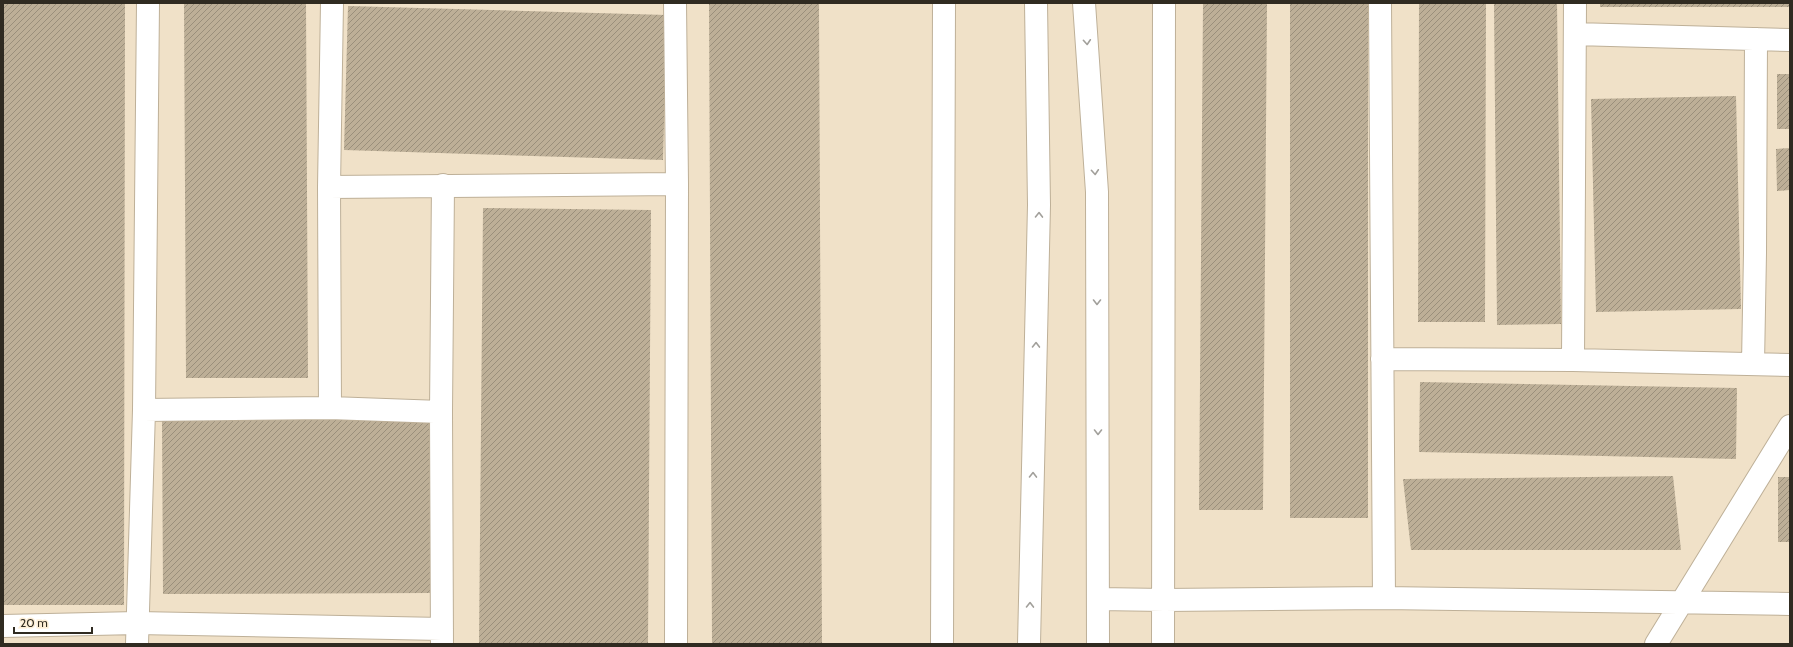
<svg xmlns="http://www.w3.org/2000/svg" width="1793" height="647" font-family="Cabin,sans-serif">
<defs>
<pattern id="building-hatch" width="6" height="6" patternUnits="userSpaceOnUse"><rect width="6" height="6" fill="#bdaf97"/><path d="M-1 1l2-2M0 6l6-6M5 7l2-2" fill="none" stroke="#9a8f7b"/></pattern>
</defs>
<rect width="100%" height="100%" fill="#f0e1c8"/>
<path fill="url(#building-hatch)" d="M3,3H125L124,605H3Z
M184,3H306L308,378H186Z
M709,3H819L822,644H712Z
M1203,3H1267L1263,510H1199Z
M1290,3H1368V518H1290Z
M1419,3H1486L1485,322H1418Z
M1494,3H1557L1561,324L1497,325Z
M1600,3H1790V7H1600Z
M348,6L667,15L663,160L344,150Z
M1777,74H1790V129H1777Z
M1736,96L1741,309L1596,312L1591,99Z
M1790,148V190L1777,191L1776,149Z
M483,208L651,210L648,644H479Z
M1420,382L1737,388L1736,459L1419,452Z
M433,419L434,593L163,594L162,420Z
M1673,476L1681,550H1411L1403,479Z
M1778,477H1790V542H1778Z"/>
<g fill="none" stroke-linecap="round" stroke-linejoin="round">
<g stroke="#beb098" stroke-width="24">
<path id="minor" d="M675,3L677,184L676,644
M1084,3L1097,192L1098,644
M1380,3L1384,598
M1575,34L1790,40
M329,187L677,184
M1382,359L1573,360L1790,365
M1573,360L1575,3
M1753,364L1755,253L1756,39
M330,408L329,187L332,3
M144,410L330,408L441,412
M1099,599L1164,600L1384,598L1790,604
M3,626L137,623L442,629
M137,644L144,410L148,3
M442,644L441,412L443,185
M942,644L944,3
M1029,644L1039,205L1036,3
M1163,644L1164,3
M1656,644L1790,426"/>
</g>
<use href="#minor" stroke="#fff" stroke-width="22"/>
</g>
<defs><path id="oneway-chevron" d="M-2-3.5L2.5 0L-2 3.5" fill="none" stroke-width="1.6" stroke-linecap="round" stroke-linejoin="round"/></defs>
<g stroke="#a2a09b">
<use href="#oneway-chevron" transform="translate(1087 42) rotate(86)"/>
<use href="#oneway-chevron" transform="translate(1095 172) rotate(86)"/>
<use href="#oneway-chevron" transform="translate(1039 215) rotate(-89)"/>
<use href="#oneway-chevron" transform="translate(1097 302) rotate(90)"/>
<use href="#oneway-chevron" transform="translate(1036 345) rotate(-89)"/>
<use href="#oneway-chevron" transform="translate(1098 432) rotate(90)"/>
<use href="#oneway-chevron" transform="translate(1033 475) rotate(-89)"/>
<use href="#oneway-chevron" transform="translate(1030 605) rotate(-89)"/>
</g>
<rect width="1793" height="647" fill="none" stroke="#302b21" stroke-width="8"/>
<path d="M14 627v6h78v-6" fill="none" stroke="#302b21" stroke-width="2"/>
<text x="20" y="627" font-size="12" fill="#302b21" stroke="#fdeed5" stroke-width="3" paint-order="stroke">20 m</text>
</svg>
